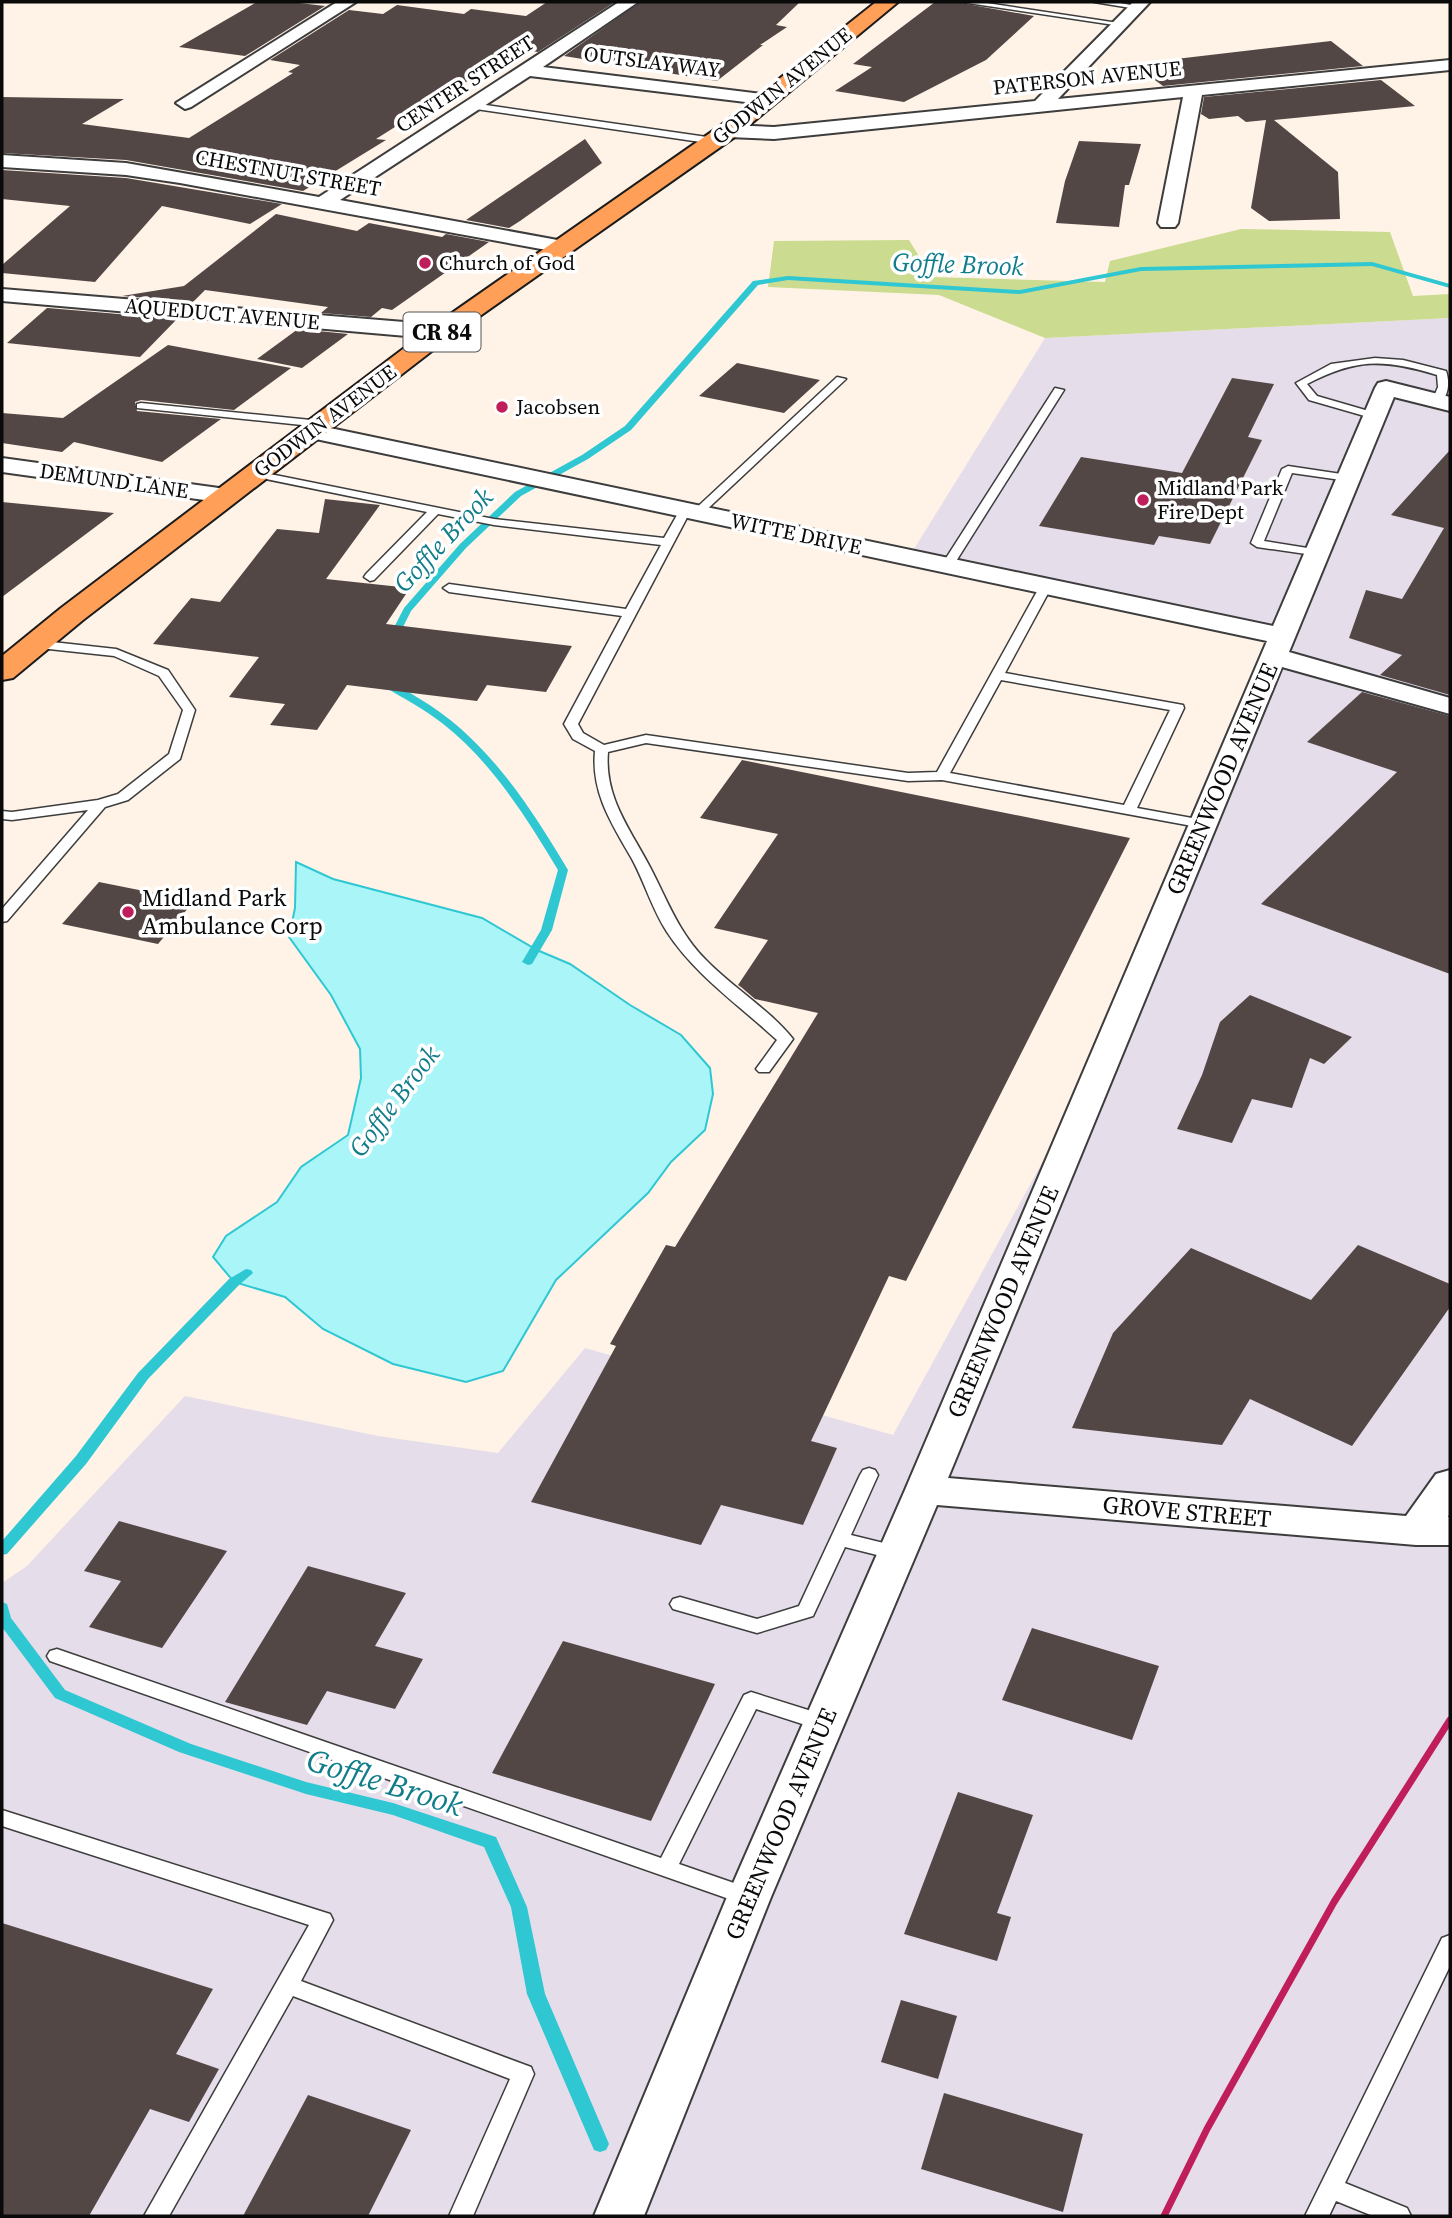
<svg xmlns="http://www.w3.org/2000/svg" width="1452" height="2218" font-family="'Source Serif 4',serif">
<rect width="100%" height="100%" fill="#fff3e8"/>
<path fill="#e5ddea" d="M1450,318V2216H2V1583L27,1566L185,1396L378,1436L498,1453L585,1348L893,1435L1078,1097L1278,629L914,549L1045,338Z"/>
<path fill="#cbdb8f" d="M1241,229L1390,232L1413,296L1450,294V318L1045,338L939,295L768,287L774,241L909,240L932,277L1105,282L1110,261Z"/>
<path fill="#aaf5f8" stroke="#2ec7d2" stroke-width="2" d="M296,862L333,879L482,918L537,950L570,964L630,1005L681,1035L710,1068L713,1094L705,1130L671,1162L648,1193L556,1280L503,1371L466,1382L393,1364L323,1329L285,1297L234,1282L213,1257L226,1236L277,1202L301,1167L348,1135L361,1078L360,1049L331,995L289,937L295,908Z"/>
<g fill="none" stroke-linecap="round" stroke-linejoin="round">
<path fill="#2ec7d2" fill-rule="evenodd" d="M1372,262L1450,284V288L1372,266L1141,271L1020,294L788,280L758,285L631,430L588,459L521,496L466,548L411,611L395,643H389L387,641L404,608L460,544L515,492L582,455L625,426L753,281L788,276L1020,290L1141,267Z
M387,681C399,685 410,693 420,699C487,739 529,805 568,870L552,930L532,964L528,965L522,962L541,930L558,870C526,817 492,762 442,723C424,709 403,698 383,686L382,684Z
M246,1269L251,1270L253,1273L239,1285L148,1379L86,1464L7,1554L2,1555V1541L76,1456L138,1373L229,1279Z
M2,1602L7,1604L11,1618L65,1690L191,1744L306,1782L393,1803L496,1837L527,1907L545,1994L609,2144L606,2150L600,2152L594,2150L527,1994L511,1907L484,1847L393,1815L306,1794L179,1752L55,1698L2,1627Z"/>
</g>
<path fill="#534746" d="M257,2H291L325,6L245,56L179,47Z
M547,2H615L538,52L521,49L508,59L504,58L376,139L386,140L303,191L126,160L2,153V97L124,99L82,124L189,138L293,73L288,72L300,65L270,60L349,10L383,14L397,5L464,14L471,9L526,16Z
M640,2H800L776,25L787,27L760,45H763L717,81L564,56Z
M935,2H955L1034,16L986,60L904,102L835,91L872,67L853,64Z
M1331,41L1363,66L1163,86L1133,64Z
M1381,80L1415,106L1274,120L1338,172L1340,219L1269,221L1251,208L1266,120L1246,122L1238,116L1209,119L1201,114L1204,97Z
M585,139L602,163L520,221L509,228L466,220Z
M1079,141L1141,144L1129,185H1125L1119,227L1056,223L1065,181Z
M2,170L126,178L282,204L250,224L162,206L95,282L2,273V265L70,206L2,199Z
M276,214L357,231L369,223L442,237L446,234L489,242L392,310L382,308L371,317L321,313L328,307L205,290L193,302L122,296L184,286Z
M47,308H48L177,319L140,357L7,343Z
M298,329L348,334L302,368L257,359Z
M168,345L291,368L234,410L141,400L135,402L137,411L221,419L162,462L74,442L62,452L2,443V413L63,418Z
M737,363L820,380L784,413L699,396Z
M1232,378L1274,384L1248,437L1262,440L1210,544L1159,536L1154,545L1039,526L1081,457L1182,473Z
M1450,450V695L1380,675L1402,655L1349,638L1366,590L1402,599L1444,528L1391,515Z
M325,499L380,505L326,579L410,588L386,624L572,646L546,692L487,685L477,701L347,685L317,730L270,725L285,704L229,697L259,657L153,644L191,598L220,602L277,529L319,533Z
M2,502L114,513L2,597Z
M1362,692L1450,716V974L1261,904L1397,772L1307,742Z
M742,760L1130,838L906,1281L889,1276L811,1441L837,1448L803,1525L721,1505L701,1545L531,1502L616,1346L610,1344L666,1245L675,1247L818,1013L755,999L741,987L738,985L768,940L714,928L778,834L700,818Z
M99,882L194,901L158,944L62,924Z
M1250,995L1352,1037L1324,1064L1310,1058L1292,1108L1252,1099L1232,1143L1177,1129L1202,1075L1220,1022Z
M1358,1245L1450,1284V1307L1352,1446L1250,1399L1222,1445L1072,1428L1113,1333L1191,1248L1311,1300Z
M119,1521L227,1551L162,1648L89,1627L121,1581L84,1571Z
M308,1566L406,1593L375,1646L423,1659L395,1709L327,1691L307,1725L225,1702Z
M1032,1628L1159,1666L1132,1740L1002,1700Z
M563,1641L715,1684L651,1821L492,1773Z
M958,1792L1033,1815L997,1913L1011,1917L997,1961L904,1934Z
M2,1923L213,1989L176,2054L219,2069L189,2122L150,2109L89,2216H2Z
M901,2000L957,2016L938,2079L881,2062Z
M944,2093L1083,2134L1063,2212L921,2169Z
M308,2095L411,2130L368,2216H243Z"/>
<g fill="none" stroke-linecap="round" stroke-linejoin="round">
<g stroke="#3d3d3d" stroke-width="3">
<path id="lane" d="M961,2H980L1125,24L1121,26Z
M1094,2H1115L1141,7L1137,9Z
M472,103L714,138L718,141L714,144L469,108V104Z
M1375,358L1403,360L1446,371C1450,382 1449,399 1437,404L1432,401L1438,387L1437,375C1384,359 1357,358 1307,384L1317,396L1379,414L1380,416L1375,419L1309,400L1296,383L1331,364Z
M837,377L846,379L701,515H693V511Z
M1055,388L1064,390L953,566L951,569H943L941,566Z
M141,403L321,421L326,424L321,427L137,408V404Z
M1288,466L1348,475L1354,478L1348,481L1292,473L1264,541L1320,550V556L1257,547L1251,543L1282,469Z
M255,471L494,519L664,538L681,508H689L691,510L578,724L583,733L604,745L646,735L908,773L937,772L1040,586L1046,582L1050,583L1052,586L1005,673L1183,705L1184,708L1137,808L1203,820L1210,824L1203,828L942,780L908,781L646,743L608,752C604,798 631,830 651,869C668,902 679,933 706,960C732,987 770,1010 793,1039L769,1072H759L756,1069L777,1040C739,1005 695,975 667,932C652,909 645,883 632,859C612,824 591,793 595,751L573,739L564,724L622,616L449,592L443,588L449,584L626,609L661,545L494,525L438,514L374,580L370,581L364,577L366,574L427,512L251,476V472ZM1001,680L1170,710L1124,805L950,773Z
M34,640L116,649L168,670L195,710L180,759L128,800L105,807L7,921L2,922V909L88,810L12,820L2,819V811L12,812L98,800L118,794L169,754L183,710L159,676L114,656L30,647L28,644Z
M869,1468L875,1470L878,1475L851,1535L904,1548L906,1553L904,1558L897,1560L845,1547L813,1616L757,1633L673,1609L670,1604L673,1599L680,1597L757,1619L799,1606L860,1475L863,1470Z
M57,1649L661,1858L744,1695L751,1692L824,1715L831,1717L834,1723L831,1729L824,1731L756,1709L679,1864L757,1891L760,1897L757,1903L749,1906L50,1661L47,1656L50,1651Z
M2,1810L330,1914L333,1920L301,1981L531,2067L534,2074L473,2216H449L510,2079L293,1996L169,2216H144L309,1925L2,1826Z
M1450,1935V1966L1345,2183L1407,2208L1411,2216H1373L1336,2201L1329,2216H1305L1442,1938Z"/>
</g>
<g stroke="#3d3d3d" stroke-width="4">
<path id="street" d="M337,2H356L191,107L185,109L176,103Z
M619,2H638L543,67L770,95L779,100L770,105L530,76L340,200L563,241L570,243L573,247L570,251L563,253L180,183L126,175L2,167V155L126,163L319,197Z
M1133,2H1150L1058,99L1450,60V70L1202,95L1178,223L1175,227H1161L1158,223L1183,97L774,139L728,137L719,131L728,125L774,127L1035,101Z
M2,289L441,325L449,327L452,332L449,337L441,339L2,301Z
M1386,381L1450,397V411L1394,397L1289,652L1450,698V714L1282,667L948,1478L1406,1516L1436,1474L1450,1470V1513L1448,1517H1450V1545H1416L937,1505L771,1897L644,2216H594L727,1897L905,1490L1267,641L311,438L303,436L299,431L303,426L311,424L1273,626L1375,388L1378,383Z
M2,458L226,489L235,491L238,496L235,501L226,503L2,472Z"/>
</g>
<g stroke="#1b1b1b" stroke-width="4">
<path id="primary" d="M876,2H898L736,136L450,337L83,620L13,678L2,680V656L61,608L432,327L720,126Z"/>
</g>
<use href="#lane" fill="#fff" fill-rule="evenodd"/>
<use href="#street" fill="#fff" fill-rule="evenodd"/>
<use href="#primary" fill="#ff9f58" fill-rule="evenodd"/>
<path stroke="#bf1e5b" stroke-width="7" d="M1164,2216L1207,2129L1334,1902L1450,1720"/>
</g>
<g fill="#bf1e5b" stroke="#fff" stroke-width="2.5">
<circle cx="425" cy="263" r="7"/>
<circle cx="502" cy="407" r="7"/>
<circle cx="1143" cy="500" r="7"/>
<circle cx="128" cy="912" r="7"/>
</g>
<g text-anchor="middle" stroke-width="7" stroke-linejoin="round" paint-order="stroke">
<g font-size="21" fill="#0a0a0a" stroke="#fff">
<text transform="translate(652 62) rotate(7)" y="7">OUTSLAY WAY</text>
<text transform="translate(1087 78) rotate(-6)" y="7">PATERSON AVENUE</text>
<text transform="translate(465 84) rotate(-33)" y="7">CENTER STREET</text>
<text transform="translate(782 86) rotate(-39)" y="7">GODWIN AVENUE</text>
<text transform="translate(288 173) rotate(10)" y="7">CHESTNUT STREET</text>
<text transform="translate(222 314) rotate(5)" y="7">AQUEDUCT AVENUE</text>
<text transform="translate(325 421) rotate(-37)" y="7">GODWIN AVENUE</text>
<text transform="translate(114 481) rotate(8)" y="7">DEMUND LANE</text>
<text transform="translate(796 534) rotate(12)" y="7">WITTE DRIVE</text>
</g>
<g font-size="21" fill="#0a0a0a" stroke="#fff" text-anchor="start">
<text x="439" y="270">Church of God</text>
<text x="516" y="414">Jacobsen</text>
<text x="1157" y="495">Midland Park<tspan x="1157" dy="24">Fire Dept</tspan></text>
</g>
<rect fill="#fff" stroke="#545454" stroke-width="2" x="403.5" y="312.5" width="77" height="39" rx="5"/>
<g font-size="23" font-weight="bold" fill="#0a0a0a">
<text x="442" y="340">CR 84</text>
</g>
<g font-size="24" fill="#0a0a0a" stroke="#fff">
<text transform="translate(1222 779) rotate(-67)" y="8">GREENWOOD AVENUE</text>
<text transform="translate(1003 1302) rotate(-67)" y="8">GREENWOOD AVENUE</text>
<text transform="translate(1187 1512) rotate(5)" y="8">GROVE STREET</text>
<text transform="translate(781 1824) rotate(-67)" y="8">GREENWOOD AVENUE</text>
</g>
<g font-size="24" fill="#0a0a0a" stroke="#fff" text-anchor="start">
<text x="142" y="906">Midland Park<tspan x="142" dy="28">Ambulance Corp</tspan></text>
</g>
<g font-size="26" font-style="italic" fill="#107d8a" stroke="#fff">
<text transform="translate(958 264) rotate(2)" y="9">Goffle Brook</text>
<text transform="translate(443 540) rotate(-47)" y="9">Goffle Brook</text>
<text transform="translate(394 1101) rotate(-53)" y="9">Goffle Brook</text>
</g>
<g font-size="32" font-style="italic" fill="#107d8a" stroke="#fff">
<text transform="translate(385 1782) rotate(17)" y="11">Goffle Brook</text>
</g>
</g>
<rect width="1452" height="2218" fill="none" stroke="#0a0a0a" stroke-width="7"/>
</svg>
